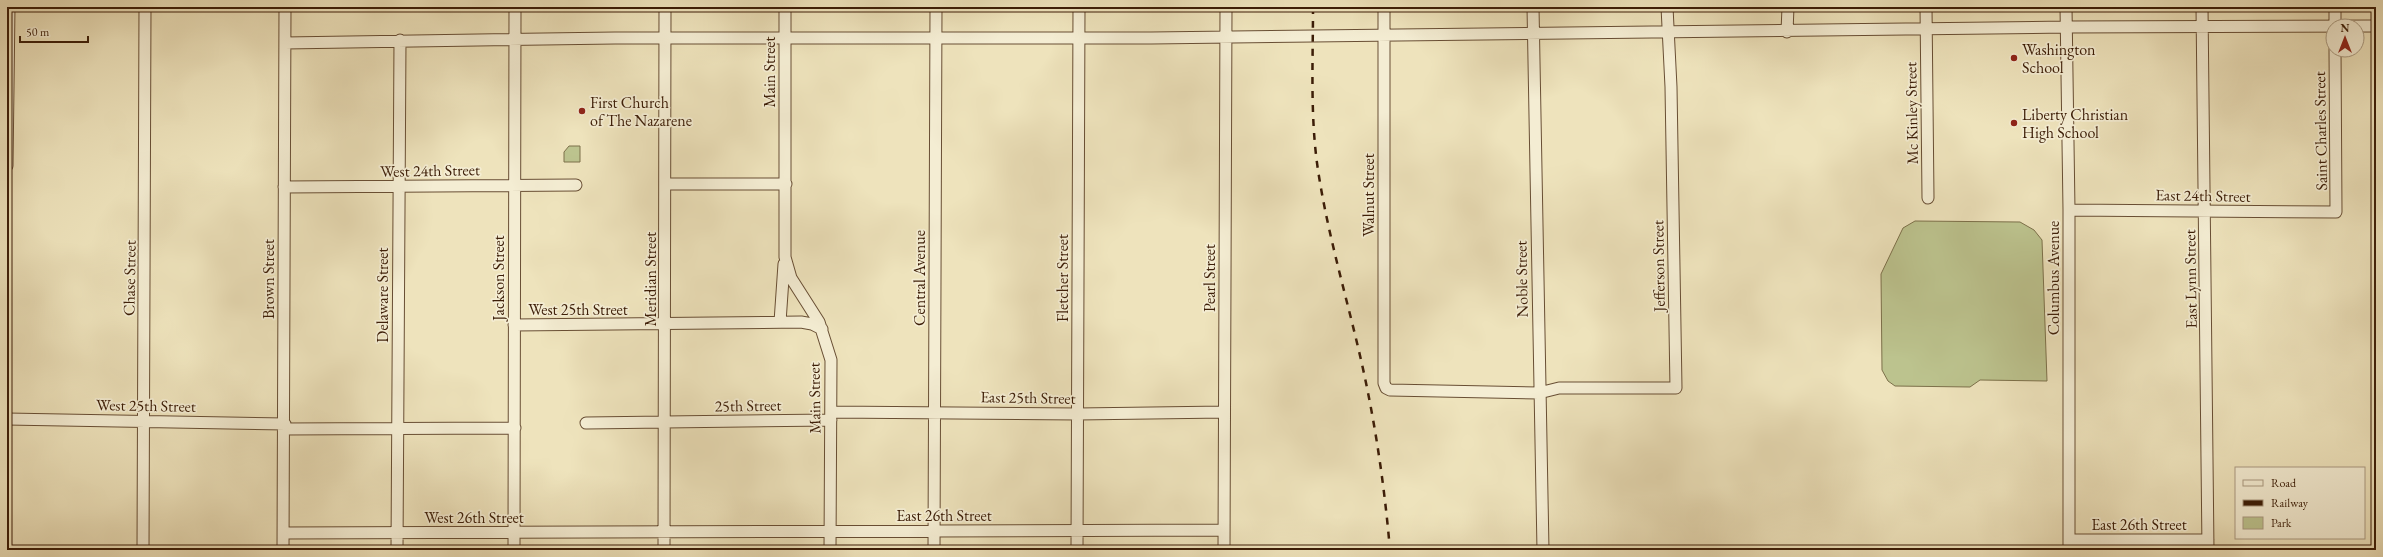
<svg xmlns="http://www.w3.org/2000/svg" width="2383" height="557" font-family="'EB Garamond',serif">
<rect width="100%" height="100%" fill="#eee3bc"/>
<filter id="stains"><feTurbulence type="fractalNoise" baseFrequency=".005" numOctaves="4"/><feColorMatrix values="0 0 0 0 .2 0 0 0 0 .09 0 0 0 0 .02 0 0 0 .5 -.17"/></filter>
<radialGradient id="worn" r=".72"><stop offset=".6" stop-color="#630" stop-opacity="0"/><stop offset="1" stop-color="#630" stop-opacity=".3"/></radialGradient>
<path fill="#bcc38e" stroke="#7c704a" d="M569,146H580V162H564V152Z
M1915,221L2020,222L2034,230L2042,240L2047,381L1980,380L1970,387L1895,386L1888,381L1882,370L1881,274L1903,228Z"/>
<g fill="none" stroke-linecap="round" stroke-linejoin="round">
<g stroke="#684e34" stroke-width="13">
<path id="minor" d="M785,7V257L791,278L819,322L831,360L830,550
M1384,7V383L1386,388L1390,390L1539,393L1559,388H1676L1671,87L1667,7
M1533,7L1543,550
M1926,7L1928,198
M2066,7L2069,210V550
M2202,7L2208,550
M2335,7V26
M1787,32L1788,7
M285,43L615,38H1151L2066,27L2376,26
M7,166L9,7
M665,184H786
M284,187L576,185
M2069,210L2336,212L2335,50
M780,322L784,264
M514,325L801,322L812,324L822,329
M831,412L1078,414L1224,412
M7,419L285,424
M586,423L831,420
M284,429L515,428
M283,533L1224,530
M2069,540H2208
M143,550L145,7
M283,550L285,7
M397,550L400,40
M514,550L515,7
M664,550L665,7
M934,550L936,7
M1077,550L1079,7
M1224,550L1226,7"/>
</g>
<use href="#minor" stroke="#f4edd3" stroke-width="11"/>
<path stroke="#3c1d07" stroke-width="2.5" stroke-dasharray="7 7" stroke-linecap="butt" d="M1313,7C1313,61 1310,117 1318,170C1327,230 1344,288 1358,347C1374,414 1384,481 1390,550"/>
</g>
<g fill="#8f2418" stroke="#f4edd3" stroke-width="1.5">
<circle cx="2014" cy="58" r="4"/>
<circle cx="582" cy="111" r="4"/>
<circle cx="2014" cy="123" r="4"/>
</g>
<g text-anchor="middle" stroke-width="3.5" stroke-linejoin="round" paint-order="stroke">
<g font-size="16" fill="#3c1d07" stroke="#f4edd3" text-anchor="start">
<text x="2022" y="55">Washington<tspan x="2022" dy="18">School</tspan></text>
<text x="590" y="108">First Church<tspan x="590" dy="18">of The Nazarene</tspan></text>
<text x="2022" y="120">Liberty Christian<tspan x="2022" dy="18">High School</tspan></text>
</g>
<g font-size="16" fill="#3c1d07" stroke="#f4edd3">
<text transform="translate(769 72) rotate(-90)" y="6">Main Street</text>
<text transform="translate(1911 113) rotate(-91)" y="6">Mc Kinley Street</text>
<text transform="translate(2320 131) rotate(-91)" y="6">Saint Charles Street</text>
<text transform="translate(430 170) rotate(-1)" y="6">West 24th Street</text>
<text transform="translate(1368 195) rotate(-90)" y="6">Walnut Street</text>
<text transform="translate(2203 195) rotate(1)" y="6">East 24th Street</text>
<text transform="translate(1658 266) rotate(-91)" y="6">Jefferson Street</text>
<text transform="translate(129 278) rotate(-89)" y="6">Chase Street</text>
<text transform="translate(498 278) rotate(-90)" y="6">Jackson Street</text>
<text transform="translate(919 278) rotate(-90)" y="6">Central Avenue</text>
<text transform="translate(1062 278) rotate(-90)" y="6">Fletcher Street</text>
<text transform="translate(1209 278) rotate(-90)" y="6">Pearl Street</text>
<text transform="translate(2053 278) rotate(-90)" y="6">Columbus Avenue</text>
<text transform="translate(268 279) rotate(-90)" y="6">Brown Street</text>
<text transform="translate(650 279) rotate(-90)" y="6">Meridian Street</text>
<text transform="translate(1521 279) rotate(-91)" y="6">Noble Street</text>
<text transform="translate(2190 279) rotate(-91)" y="6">East Lynn Street</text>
<text transform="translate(382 295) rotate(-90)" y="6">Delaware Street</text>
<text x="578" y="315">West 25th Street</text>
<text transform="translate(1028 397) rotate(1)" y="6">East 25th Street</text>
<text transform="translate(814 398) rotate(-91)" y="6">Main Street</text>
<text transform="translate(146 405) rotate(1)" y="6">West 25th Street</text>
<text transform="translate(748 405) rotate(-1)" y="6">25th Street</text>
<text x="944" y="521">East 26th Street</text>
<text x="474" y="523">West 26th Street</text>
<text x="2139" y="530">East 26th Street</text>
</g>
</g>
<rect width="2383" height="557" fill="none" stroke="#eee3bc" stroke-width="24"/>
<rect x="8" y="8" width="2367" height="541" fill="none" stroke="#3c1d07" stroke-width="2"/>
<rect x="12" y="12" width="2359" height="533" fill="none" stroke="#3c1d07"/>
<rect x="2235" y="467" width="130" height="72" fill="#f4edd3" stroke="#aa9a81"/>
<rect x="2243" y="480" width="20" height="6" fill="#f4edd3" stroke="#aa9a81"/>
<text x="2271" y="487" font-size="12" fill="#3c1d07">Road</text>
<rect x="2243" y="500" width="20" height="6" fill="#3c1d07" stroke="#aa9a81"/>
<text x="2271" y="507" font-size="12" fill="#3c1d07">Railway</text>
<rect x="2243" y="517" width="20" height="12" fill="#bcc38e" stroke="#aa9a81"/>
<text x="2271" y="527" font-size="12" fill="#3c1d07">Park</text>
<g transform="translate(2345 38)"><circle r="19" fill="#f4edd3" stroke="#aa9a81"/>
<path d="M0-3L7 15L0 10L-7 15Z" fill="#8f2418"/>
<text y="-6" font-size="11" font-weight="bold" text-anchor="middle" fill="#3c1d07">N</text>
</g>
<path d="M20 36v6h68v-6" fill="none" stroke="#3c1d07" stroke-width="2"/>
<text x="26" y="36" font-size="12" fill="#3c1d07" stroke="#f4edd3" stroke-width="3" paint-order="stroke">50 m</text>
<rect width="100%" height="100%" filter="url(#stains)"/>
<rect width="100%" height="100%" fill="url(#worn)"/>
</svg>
